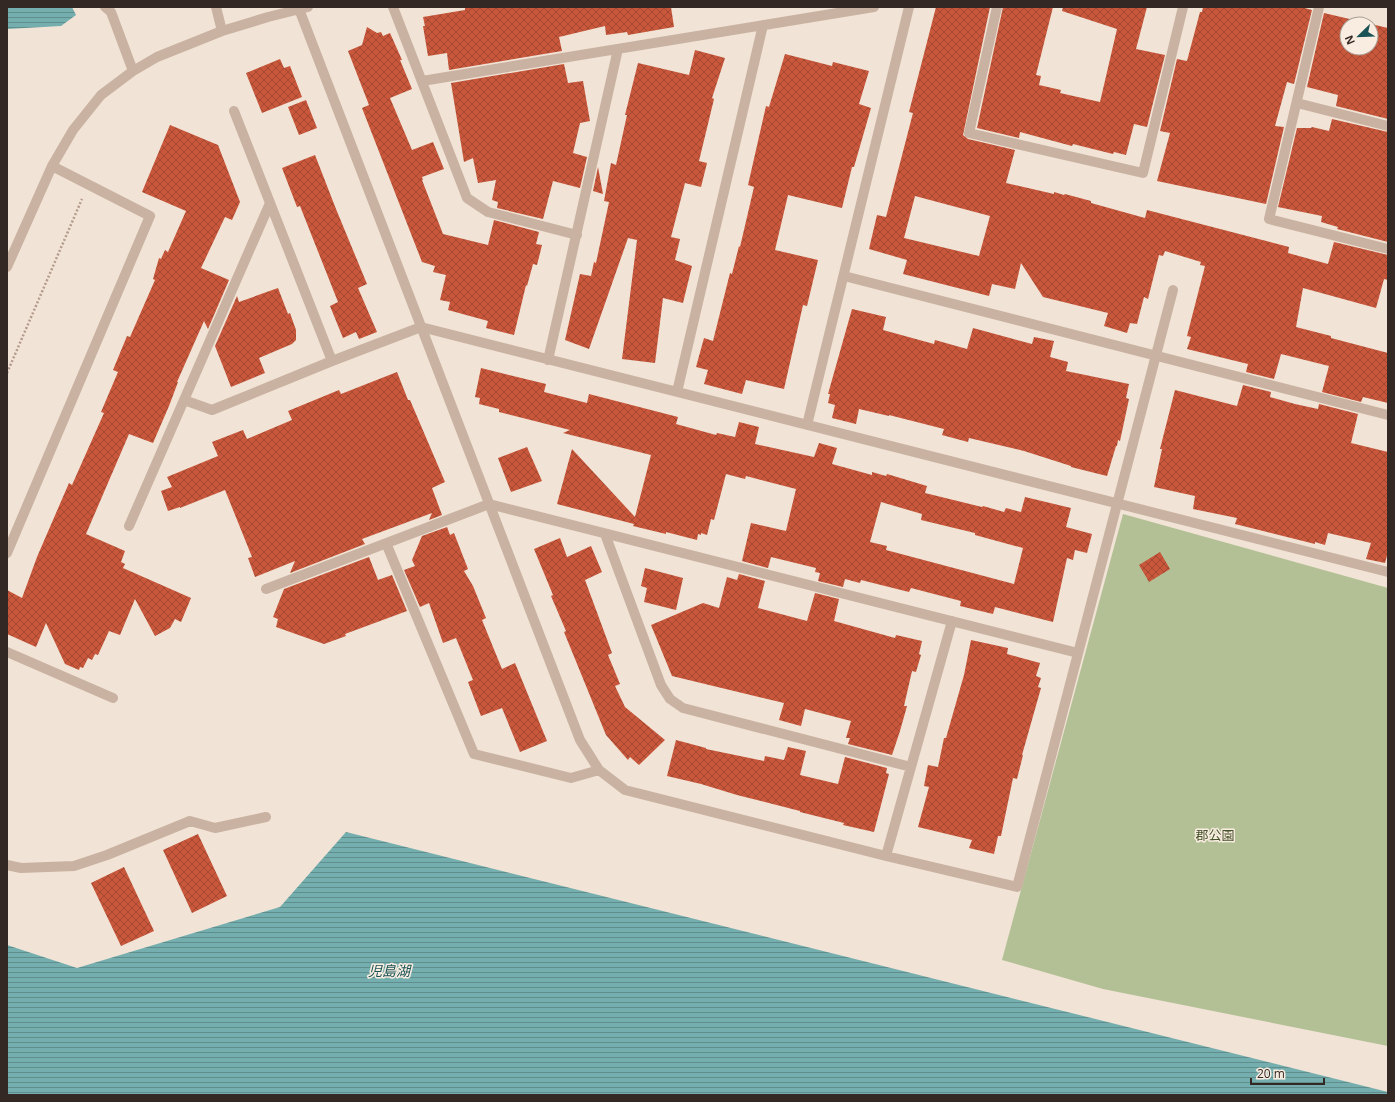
<svg xmlns="http://www.w3.org/2000/svg" width="1395" height="1102" font-family="'Open Sans','Noto Sans JP',sans-serif">
<defs>
<pattern id="water-rules" width="6" height="5" patternUnits="userSpaceOnUse"><rect width="6" height="5" fill="#74aeae"/><path d="M0 2.5h6" fill="none" stroke="#608e8d"/></pattern>
<pattern id="building-cross-hatch" width="8" height="8" patternUnits="userSpaceOnUse"><rect width="8" height="8" fill="#c9573b"/><path d="M0 0l8 8M0 8l8-8" fill="none" stroke="#a44831"/></pattern>
</defs>
<rect width="100%" height="100%" fill="#f1e3d5"/>
<path fill="#b3c095" d="M1123,514L1388,588V1046L1103,989L1002,960Z"/>
<path fill="url(#water-rules)" d="M7,7H72L76,15L61,26L7,29Z
M346,832L1388,1092V1095H7V945L77,968L280,907Z"/>
<path fill="url(#building-cross-hatch)" fill-rule="evenodd" d="M465,7H671L674,27L628,35L627,32L606,35L605,26L559,37L562,51L449,70L447,53L428,56L423,26H425L423,17L465,10Z
M936,7H990L963,135L968,139L1015,150L1006,183L1054,194V192L1064,195L1065,194L1091,201V203L1145,218L1147,210L1289,247L1288,253L1328,264L1334,242L1388,255V280L1384,279L1376,308L1303,288L1296,327L1331,336V338L1388,353V403L1363,397L1361,402L1322,392L1329,366L1281,354L1274,379L1246,372L1248,364L1187,349L1191,337L1187,336L1205,266L1200,265L1201,262L1165,251L1163,256L1159,255L1148,299L1144,297L1137,324L1130,323L1127,333L1104,326L1108,313L1043,297L1021,263L1015,289L992,284L989,296L903,274L907,260L869,249L877,215L886,217L913,113L909,112ZM915,196L990,216L979,256L904,238Z
M1003,7H1053L1036,75L1041,76L1039,85L1061,90L1060,93L1100,102L1117,29L1062,11L1063,7H1147L1136,49L1165,55L1147,127L1134,124L1126,155L1114,152L1113,154L1073,144L1072,146L1020,132L1019,138L977,128Z
M1203,7H1301L1312,10L1294,84L1287,82L1275,126L1284,127L1266,204L1157,181L1170,133L1160,131L1177,59L1187,61L1200,12H1202Z
M1324,13L1388,28V119L1336,106L1338,95L1307,87ZM1347,24H1371V48H1347Z
M367,27L377,33L381,32L383,36L390,33L402,60H400L412,89L390,98L412,150L433,142L444,169L422,177L423,180H422L443,234L488,245L494,220L539,232L536,244L542,245L537,265L533,264L527,286L526,285L514,335L486,328L488,321L448,310L450,302L440,300L446,275L433,272L435,266L422,262L362,108L369,105L348,51L362,45Z
M695,50L725,58L712,98L714,99L699,161L707,163L701,187L685,183L671,237L680,239L675,260L692,266L683,303L663,298L655,363L622,359L637,240L628,238L589,349L565,340L580,274L591,276L594,262L596,263L609,202L604,201L611,163L616,165L627,115H625L638,63L689,75Z
M785,54L832,66L833,62L869,71L859,104L871,108L854,167H852L842,208L788,195L775,250L818,260L807,306L803,305L784,389L746,380L742,394L704,384L708,370L696,367L704,338L713,341L730,273L732,274L739,246L740,247L754,187L748,185L766,106L769,107Z
M280,59L284,68L290,66L302,97L262,113L246,73Z
M564,64L568,83L583,81L590,121L580,123L573,153L587,157L580,188L553,181L543,219L497,208L498,202L492,200L496,180L478,183L473,158L464,162L451,83Z
M306,100L317,128L299,135L288,107Z
M1332,119L1388,132V242L1337,229L1338,227L1321,222L1322,216L1278,207L1297,128H1311L1312,127L1329,131Z
M170,125L218,145L240,202L232,220L225,217L201,268L229,280L208,329L204,321L177,382H178L169,406L153,443L129,434L86,534L125,551L121,562L125,564L123,568L191,598L181,622L175,619L170,628L155,636L135,599L120,635L109,631L98,655L95,654L92,660L88,658L83,668L80,667L79,670L65,664L46,623L36,647L7,634V590L22,598L37,557L69,483L72,485L104,413L101,412L118,372L113,370L127,336L130,337L155,280L153,279L159,258L161,259L165,250L168,252L186,211L142,192Z
M315,155L336,209L367,284L358,288L377,332L359,339L356,332L343,338L330,306L338,302L300,206L297,207L282,168Z
M598,167L603,194L593,191Z
M278,288L288,314L290,313L296,330V340L292,344L259,358L265,373L231,387L215,346L237,296L239,302Z
M852,309L886,317L883,330L934,344L935,340L967,349L973,328L1032,344L1034,337L1054,341L1050,357L1068,362L1066,371L1129,384L1126,398L1129,399L1120,441L1118,440L1117,446H1116L1107,476L1071,467V466L1024,451L969,438L968,442L942,435L944,429L889,415V416L859,409L856,424L832,418L835,405L828,403L830,394H828Z
M481,368L546,384L544,392L587,403L589,394L678,417L676,424L716,435L717,433L735,437L739,422L759,427L755,444L814,457L819,443L837,448L832,464L872,475V472L886,476L887,474L927,486L925,493L982,507L983,506L1004,512L1006,508L1021,512L1025,497L1071,508L1066,527L1092,534L1087,553L1075,550L1073,560L1067,558L1053,622L995,607L993,614L960,606L961,601L911,588L909,592L861,580L860,583L845,579L843,587L818,581L820,573L815,572L816,568L771,557L768,568L742,561L751,523L786,531L796,489L746,476L745,479L726,474L714,520L711,519L707,535L701,533V535L698,534L697,540L666,532V534L633,526L634,524L557,504L572,449L635,517L651,455L563,433L570,430L499,412V409L479,404L480,398L475,397ZM881,502L922,514L921,520L975,533V535L1023,548L1014,584L886,550L887,546L870,542Z
M397,372L408,400H410L445,482L432,488L442,515L429,520L432,513L362,539L365,544L290,573L295,561L255,577L248,558L252,557L225,490L180,508V507L168,511L161,491L172,487L167,477L218,456L212,442L243,430L247,439L292,420L288,411L339,390L341,394Z
M1243,385L1271,392L1270,397L1295,404L1318,409L1319,404L1358,414L1351,443L1388,452V552L1385,563L1366,559L1371,543L1328,533L1325,545L1315,542V544L1235,524L1237,518L1193,509L1195,496L1154,487L1162,449H1160L1175,390L1237,406Z
M527,447L542,481L511,492L498,458Z
M447,527L450,535L454,533L468,569L464,571L473,586L486,618L482,620L502,669L515,663L547,741L520,752L502,708L481,716L468,682L473,680L456,638L443,643L429,603L420,607L404,570L415,566L412,560L422,536Z
M560,538L567,557L591,546L602,572L585,580L612,653L608,655L620,684L615,686L625,707L665,740L639,765L630,757L628,760L606,735L564,632L566,631L551,596L553,595L534,549Z
M1160,552L1170,569L1149,582L1139,565Z
M369,557L378,580L392,575L407,611L345,634L346,636L324,644L276,627L278,619L273,617L284,589Z
M645,568L683,578L676,610L644,602L647,588L641,586Z
M739,574L765,581L758,608L807,621L815,593L839,599L834,621L895,638L896,635L922,641L919,654L921,655L916,672L912,671L904,706H907L900,731L892,755L848,744L850,738H846L851,721L805,709L801,726L779,720L784,703L672,676L651,625L703,603L719,608L727,577L737,580Z
M971,640L1008,648L1007,654L1040,663L1036,676L1041,678L1038,687L1041,688L1022,755H1023L1017,779L1013,778L1001,836H998L994,854L969,848L972,840L918,827L929,787L924,786L928,765L938,767L944,738H946L964,675Z
M676,740L706,748V749L764,761L765,756L784,760L788,747L806,751L800,775L838,784L845,757L887,768L886,773L889,774L874,832L843,825L844,823L800,812V811L737,795L701,784L667,776Z
M198,834L227,896L192,913L163,850Z
M124,867L154,931L121,946L91,883Z"/>
<g fill="none" stroke-linecap="round" stroke-linejoin="round">
<path stroke="#b49b8c" stroke-width="2.5" stroke-dasharray="2 2" stroke-linecap="butt" d="M7,373L82,199"/>
<path stroke="#c9b2a1" stroke-width="10" d="M105,7L111,12L133,71
M216,7L222,31
M393,7L467,198L488,212L577,235
M997,7L969,133L1143,173L1183,7
M1319,7L1269,219L1388,249
M299,9L580,740L599,770L625,790L886,856L1017,887L1173,290
M422,81L874,7
M1297,103L1388,126
M234,111L332,361
M7,267L52,166L73,130L101,95L133,71L157,57L222,31L268,17L308,7
M844,276L1388,415
M548,360L618,49
M677,392L763,25
M184,400L212,410L332,361L421,327L1388,572
M807,425L909,7
M129,526L270,203
M605,534L661,685L670,699L683,708L911,767
M386,543L474,754L571,778L599,770
M7,553L150,216L52,166
M266,589L489,504L1078,653
M7,652L113,698
M886,856L952,621
M7,865L21,868L74,866L107,855L190,821L215,828L266,817"/>
</g>
<g text-anchor="middle" stroke-width="3" stroke-linejoin="round" paint-order="stroke">
<g font-size="13" fill="#445128" stroke="#f9ede1">
<text x="1215" y="840">郡公園</text>
</g>
<g font-size="14" font-style="italic" fill="#195355" stroke="#f9ede1">
<text x="389" y="976">児島湖</text>
</g>
</g>
<rect width="1395" height="1102" fill="none" stroke="#332824" stroke-width="16"/>
<g transform="translate(1359 36) rotate(247)"><circle r="19" fill="#f9ede1" stroke="#aa9e95"/>
<path d="M0-3L7 15L0 10L-7 15Z" fill="#195355"/>
<text y="-6" font-size="11" font-weight="bold" text-anchor="middle" fill="#332824">N</text>
</g>
<path d="M1251 1078v6h73v-6" fill="none" stroke="#332824" stroke-width="2"/>
<text x="1257" y="1078" font-size="12" fill="#332824" stroke="#f9ede1" stroke-width="3" paint-order="stroke">20 m</text>
</svg>
